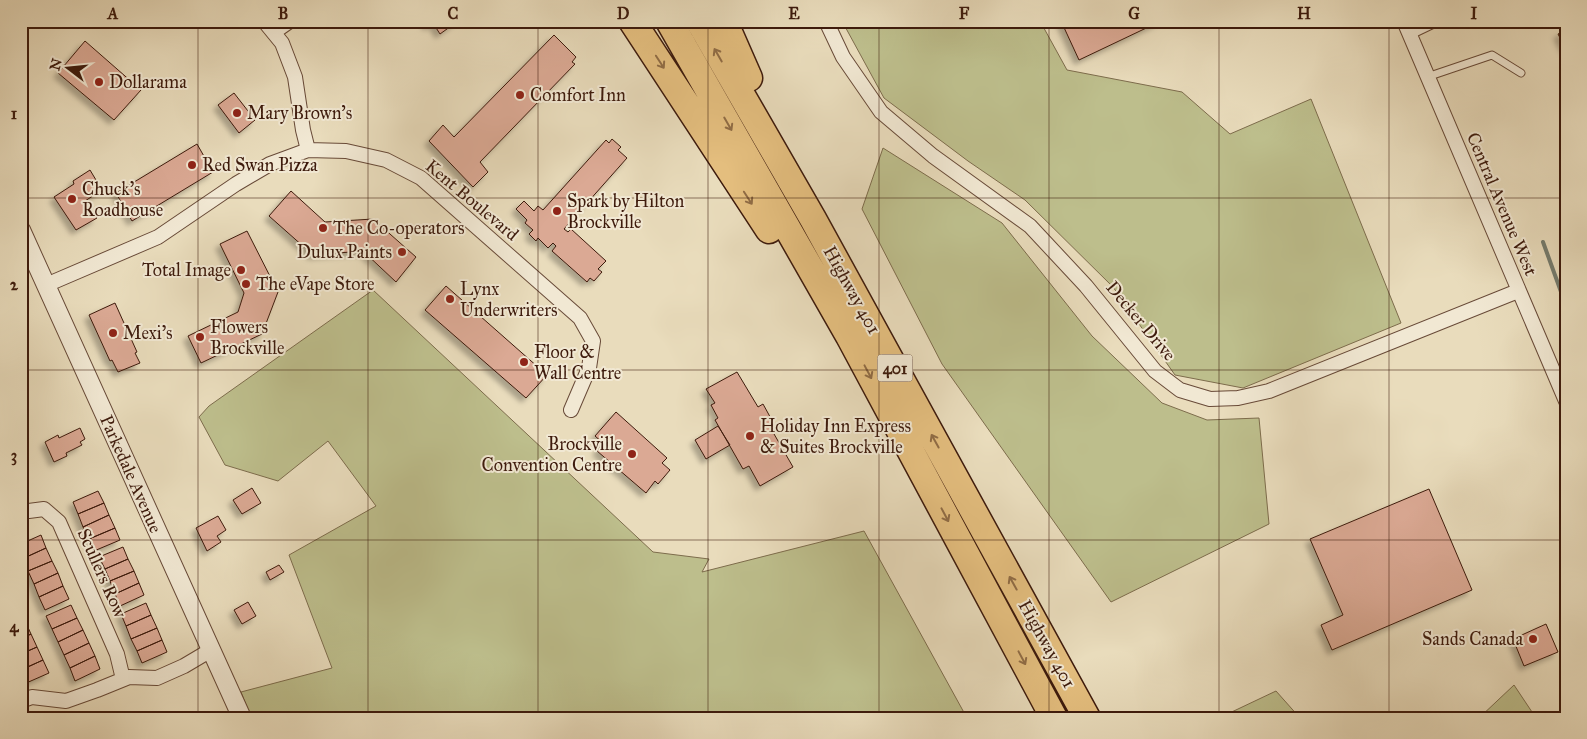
<svg xmlns="http://www.w3.org/2000/svg" width="1587" height="739" font-family="'IM FELL Great Primer',serif">
<defs>
<filter id="shadow"><feDropShadow dx="-4.5" dy="4.5" stdDeviation="2.5" flood-color="#0004"/></filter>
</defs>
<rect width="100%" height="100%" fill="#e9dcbc"/>
<filter id="stains"><feTurbulence type="fractalNoise" baseFrequency=".004" numOctaves="4"/><feColorMatrix values="0 0 0 0 .2 0 0 0 0 .09 0 0 0 0 .02 0 0 0 .5 -.17"/></filter>
<radialGradient id="worn" r=".72"><stop offset=".6" stop-color="#630" stop-opacity="0"/><stop offset="1" stop-color="#630" stop-opacity=".3"/></radialGradient>
<path fill="#bdbe8c" stroke="#7d6c4c" d="M842,21H1040L1067,70L1182,92L1230,134L1311,99L1401,323L1243,388L1175,375L1113,287L1025,200L968,161L884,98Z
M883,148L1002,223L1092,336L1162,403L1207,420L1259,418L1269,524L1111,602L942,364L862,209Z
M373,290L653,552L709,559L702,572L864,531L967,718H251L241,692L332,668L289,555L376,506L328,441L278,481L225,465L199,417L209,406Z
M1514,685L1536,718H1479Z
M1276,691L1300,718H1219Z"/>
<g fill="none" stroke-linecap="round" stroke-linejoin="round">
<path stroke="#747b6d" stroke-width="4" d="M1543,242L1564,300"/>
</g>
<path fill="#dba994" stroke="#3d1a0c" filter="url(#shadow)" d="M425,21H458L440,34L433,23L428,26Z
M1061,21H1161L1079,60Z
M1566,30V50L1558,34Z
M554,35L576,57L572,62L575,64L480,162L488,172L473,187L429,141L443,125L454,137Z
M85,41L141,90L114,120L58,73Z
M234,93L255,120L239,133L218,105Z
M612,139L621,147L618,150L627,158L564,229L568,232L571,229L606,261L598,269L602,272L594,281L590,278L587,282L552,251L556,246L553,243L548,248L538,238L536,241L529,234L533,230L525,223L527,220L516,209L524,201L534,211L538,206L543,210L606,140L609,143Z
M197,144L213,172L132,221L116,193Z
M90,170L102,190L85,201L97,218L76,230L54,197L74,184L73,181Z
M291,191L325,222L373,219L416,257L396,282L363,251L313,255L269,216Z
M247,231L278,292L262,334L201,363L188,336L238,312L244,293L220,244Z
M446,286L547,375L526,398L425,310Z
M115,303L137,352L135,353L140,363L118,372L112,360L110,361L89,315Z
M737,372L758,407L763,404L774,424L770,427L793,467L760,486L749,466L743,469L715,420L718,418L711,405L715,403L706,389Z
M616,412L667,458L662,463L670,470L658,484L655,481L646,493L597,451L603,443L595,436Z
M718,426L730,445L706,459L695,440Z
M80,428L85,439L80,442L82,445L66,453L67,456L54,462L45,442L58,435L59,438Z
M252,488L261,503L242,514L233,500Z
M1429,489L1472,590L1332,650L1321,625L1343,615L1310,539Z
M98,491L104,503L78,514L73,502Z
M104,503L109,515L83,527L78,514Z
M109,515L115,528L89,539L83,527Z
M218,516L226,530L217,536L221,542L207,551L196,528Z
M115,528L120,540L94,551L89,539Z
M41,535L46,548L22,559L21,544Z
M123,547L128,559L105,569L99,557Z
M46,548L52,561L28,571L22,559Z
M128,559L134,571L110,581L105,569Z
M52,561L58,573L34,584L28,571Z
M279,565L284,572L270,580L266,572Z
M134,571L139,583L115,594L110,581Z
M58,573L63,586L39,597L34,584Z
M139,583L144,595L120,606L115,594Z
M63,586L69,599L45,610L39,597Z
M248,602L256,616L242,624L234,610Z
M146,603L151,615L126,626L121,614Z
M71,605L77,618L52,629L46,616Z
M151,615L157,628L131,639L126,626Z
M77,618L83,630L58,642L52,629Z
M25,621L31,634L21,639V623Z
M1546,624L1558,652L1524,666L1513,639Z
M157,628L162,640L137,651L131,639Z
M83,630L89,643L64,655L58,642Z
M31,634L37,647L21,654V639Z
M162,640L167,652L142,663L137,651Z
M89,643L95,656L70,668L64,655Z
M37,647L43,660L21,670V654Z
M95,656L100,669L75,681L70,668Z
M43,660L49,673L24,684L21,678V670Z"/>
<g fill="none" stroke-linecap="round" stroke-linejoin="round">
<g stroke="#684a38" stroke-width="9">
<path id="service" d="M276,35L296,21
M1427,77L1492,55L1521,73"/>
</g>
<g stroke="#684a38" stroke-width="16">
<path id="minor" d="M264,21L282,43L295,77L303,130L308,150
M826,21L843,57L881,112L933,156L1030,226L1086,286L1155,371L1180,390L1210,399L1238,398L1269,391L1518,291
M1404,21L1566,401
M1409,32L1432,21
M46,285L158,237L236,184L270,164L308,150L346,151L386,160L421,178L580,318L593,341L589,368L571,410
M21,512L44,509L59,522L117,654L123,679
M21,701L32,697L66,701L97,690L129,677L157,678L184,666L211,650"/>
</g>
<g stroke="#684a38" stroke-width="20">
<path id="tertiary" d="M21,230L242,718"/>
</g>
<g stroke="#3d1a0c" stroke-width="29">
<path id="motorway" d="M632,21L769,230
M669,21L849,336L1054,718
M699,21L813,219L1087,718
M724,21L749,78"/>
</g>
<use href="#service" stroke="#f1e8d3" stroke-width="7"/>
<use href="#minor" stroke="#f1e8d3" stroke-width="14"/>
<use href="#tertiary" stroke="#f1e8d3" stroke-width="18"/>
<use href="#motorway" stroke="#e4be7e" stroke-width="26"/>
</g>
<defs><path id="oneway-shaft" d="M-6 0H5M1.5-3L5.5 0L1.5 3" fill="none" stroke-width="1.6" stroke-linecap="round" stroke-linejoin="round" transform="scale(1.25)"/></defs>
<g stroke="#906c45">
<use href="#oneway-shaft" transform="translate(718 55) rotate(-120)"/>
<use href="#oneway-shaft" transform="translate(660 62) rotate(57)"/>
<use href="#oneway-shaft" transform="translate(728 124) rotate(60)"/>
<use href="#oneway-shaft" transform="translate(748 198) rotate(57)"/>
<use href="#oneway-shaft" transform="translate(868 372) rotate(62)"/>
<use href="#oneway-shaft" transform="translate(935 441) rotate(-119)"/>
<use href="#oneway-shaft" transform="translate(945 515) rotate(62)"/>
<use href="#oneway-shaft" transform="translate(1013 583) rotate(-119)"/>
<use href="#oneway-shaft" transform="translate(1022 658) rotate(62)"/>
</g>
<path fill="none" stroke="#3d1a0c" stroke-width="1" stroke-opacity="0.55" d="M198,21V718M368,21V718M538,21V718M708,21V718M879,21V718M1049,21V718M1219,21V718M1389,21V718M21,198H1566M21,370H1566M21,540H1566"/>
<g fill="#8f2418" stroke="#f1e8d3" stroke-width="2">
<circle cx="99" cy="82" r="5"/>
<circle cx="520" cy="95" r="5"/>
<circle cx="237" cy="113" r="5"/>
<circle cx="192" cy="165" r="5"/>
<circle cx="72" cy="199" r="5"/>
<circle cx="557" cy="211" r="5"/>
<circle cx="323" cy="228" r="5"/>
<circle cx="402" cy="252" r="5"/>
<circle cx="241" cy="270" r="5"/>
<circle cx="246" cy="284" r="5"/>
<circle cx="450" cy="299" r="5"/>
<circle cx="113" cy="333" r="5"/>
<circle cx="200" cy="337" r="5"/>
<circle cx="524" cy="362" r="5"/>
<circle cx="750" cy="436" r="5"/>
<circle cx="632" cy="454" r="5"/>
<circle cx="1533" cy="639" r="5"/>
</g>
<g text-anchor="middle" stroke-width="4" stroke-linejoin="round" paint-order="stroke">
<rect fill="#f1e8d3" stroke="#735848" stroke-width="1" x="877.5" y="354.5" width="35" height="27" rx="4"/>
<g font-size="16" font-weight="bold" fill="#3d1a0c">
<text x="895" y="374">401</text>
</g>
<g font-size="18" fill="#3d1a0c" stroke="#f1e8d3" text-anchor="start">
<text x="109" y="88">Dollarama</text>
<text x="530" y="101">Comfort Inn</text>
<text x="247" y="119">Mary Brown's</text>
<text x="202" y="171">Red Swan Pizza</text>
<text x="82" y="195">Chuck's<tspan x="82" dy="21">Roadhouse</tspan></text>
<text x="567" y="207">Spark by Hilton<tspan x="567" dy="21">Brockville</tspan></text>
<text x="333" y="234">The Co-operators</text>
<text x="392" y="258" text-anchor="end">Dulux Paints</text>
<text x="231" y="276" text-anchor="end">Total Image</text>
<text x="256" y="290">The eVape Store</text>
<text x="460" y="295">Lynx<tspan x="460" dy="21">Underwriters</tspan></text>
<text x="210" y="333">Flowers<tspan x="210" dy="21">Brockville</tspan></text>
<text x="123" y="339">Mexi's</text>
<text x="534" y="358">Floor &amp;<tspan x="534" dy="21">Wall Centre</tspan></text>
<text x="760" y="432">Holiday Inn Express<tspan x="760" dy="21">&amp; Suites Brockville</tspan></text>
<text x="622" y="450" text-anchor="end">Brockville<tspan x="622" dy="21">Convention Centre</tspan></text>
<text x="1523" y="645" text-anchor="end">Sands Canada</text>
</g>
<g font-size="18" fill="#3d1a0c" stroke="#f1e8d3">
<text transform="translate(472 200) rotate(40)" y="6">Kent Boulevard</text>
<text transform="translate(1502 204) rotate(67)" y="6">Central Avenue West</text>
<text transform="translate(852 290) rotate(61)" y="6">Highway 401</text>
<text transform="translate(1141 321) rotate(50)" y="6">Decker Drive</text>
<text transform="translate(131 474) rotate(66)" y="6">Parkedale Avenue</text>
<text transform="translate(102 573) rotate(66)" y="6">Scullers Row</text>
<text transform="translate(1047 644) rotate(61)" y="6">Highway 401</text>
</g>
</g>
<rect width="1587" height="739" fill="none" stroke="#e9dcbc" stroke-width="55"/>
<g transform="translate(68 68) rotate(286)" stroke="#f1e8d3" stroke-width="4" paint-order="stroke">
<path d="M0-4L9 19L0 12L-9 19Z" fill="#3d1a0c"/>
<text y="-8" font-size="14" font-weight="bold" text-anchor="middle" fill="#3d1a0c">N</text>
</g>
<rect x="28" y="28" width="1532" height="684" fill="none" stroke="#3d1a0c" stroke-width="2"/>
<g font-size="16" text-anchor="middle" font-weight="bold" fill="#3d1a0c">
<text x="113" y="19">A</text>
<text x="283" y="19">B</text>
<text x="453" y="19">C</text>
<text x="623" y="19">D</text>
<text x="794" y="19">E</text>
<text x="964" y="19">F</text>
<text x="1134" y="19">G</text>
<text x="1304" y="19">H</text>
<text x="1474" y="19">I</text>
<text x="14" y="119">1</text>
<text x="14" y="290">2</text>
<text x="14" y="461">3</text>
<text x="14" y="632">4</text>
</g>
<rect width="100%" height="100%" filter="url(#stains)"/>
<rect width="100%" height="100%" fill="url(#worn)"/>
</svg>
